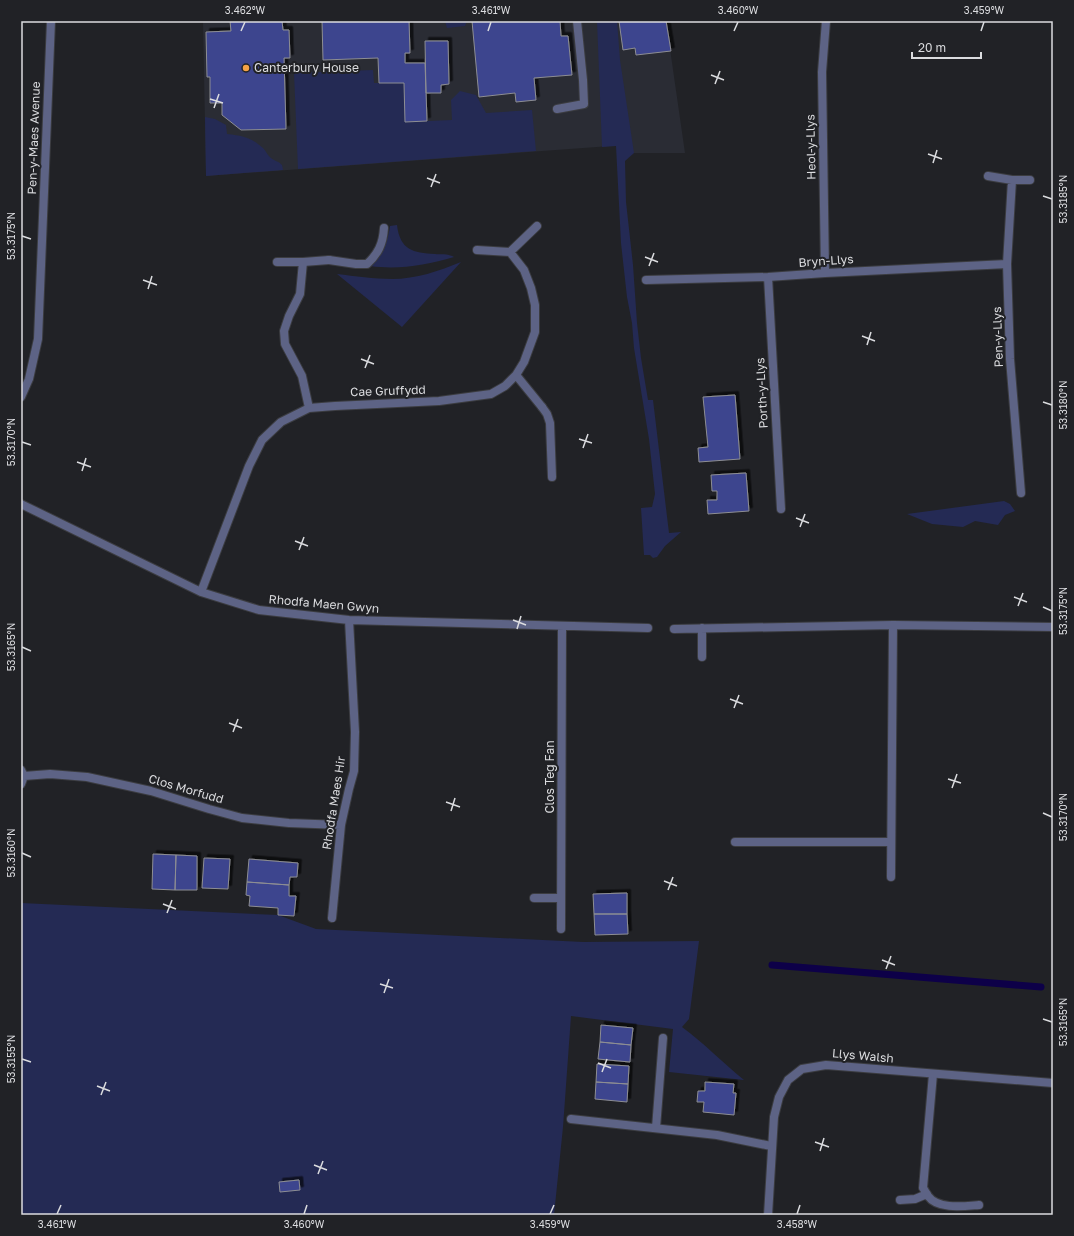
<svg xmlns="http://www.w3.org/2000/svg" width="1074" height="1236" font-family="'Golos Text',sans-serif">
<defs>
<filter id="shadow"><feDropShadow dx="3.5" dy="-3.5" stdDeviation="0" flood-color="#0009"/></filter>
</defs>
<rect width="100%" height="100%" fill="#212226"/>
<path fill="#2a2c34" d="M203,21H666L685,153H634L624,145L206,176Z"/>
<path fill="#242a54" d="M445,21H467L465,26L447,28Z
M597,21H617L620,60L634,153L625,161L626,202L633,265L637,323L641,358L648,400H653L669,533L681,532L665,546L657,557L653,558L650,555H644L641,508L652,507L655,494L649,439L634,348L632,323L627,297L621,243L616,146L602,147Z
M373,70L374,83H404L406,122L452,120L451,100L460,91L476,95L486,113L532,110L536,151L298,169L294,73Z
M205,117L215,119L226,125L227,134C244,136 250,137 263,148C266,151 268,156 271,158C276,162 277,160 282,165L283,170L206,176Z
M397,225C400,250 413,253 435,254C443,255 446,253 454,257C426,265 399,270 370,266C380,253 388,243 390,226Z
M461,262L402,327L337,274C355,276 374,279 392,279C416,279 439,271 461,262Z
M1004,501L1010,504L1015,511L1005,515L998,525L975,521L963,527L932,524L907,514Z
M21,903L278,915L316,929L583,942L699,941L689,1019L682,1027C704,1043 723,1063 744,1080L669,1072L673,1029L571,1016L563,1127L554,1215H21Z"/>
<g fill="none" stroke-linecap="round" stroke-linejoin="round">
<path stroke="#0d0048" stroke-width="7" d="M772,965L1041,987"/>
</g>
<path fill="#3d448e" stroke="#8d8e93" filter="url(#shadow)" d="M230,21H282L283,30H289L290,58H284L286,129L241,130L222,115V103H210V77H207L206,32L231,31Z
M322,21H409L410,53H405V63H425L427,121L405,122L404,83H379L378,58L323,60Z
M472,21H560L561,36H568L572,75L534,78L536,100L516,102L515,93L479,97Z
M619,21H666L671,51L636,55L635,48L623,50Z
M425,41H448L449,84L441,85V93H426Z
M735,395L740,459L699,462L698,448L708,447L703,397Z
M746,473L749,511L708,514L707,500H717V491H712L711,475Z
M153,854L176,855L175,890L152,889Z
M176,855L197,856V890H175Z
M204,858L230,859L228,889L202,888Z
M249,859L298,863L297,877H290L289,885L247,882Z
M247,882L289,885V896H296L294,916L278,915V908L249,906L250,896L246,895Z
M627,893V914H594L593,894Z
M594,914H627L628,934L595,935Z
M601,1025L633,1028L631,1045L600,1042Z
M600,1042L631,1045L630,1062L598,1059Z
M597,1064L629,1066L628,1084L596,1082Z
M596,1082L628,1084L627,1102L595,1099Z
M705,1082L734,1084L733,1093H736L734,1115L703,1112L704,1102H697L698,1091H705Z
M299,1180L300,1190L280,1192L279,1182Z"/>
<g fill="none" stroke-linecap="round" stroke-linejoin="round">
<g stroke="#3b3c40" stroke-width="10">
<path id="service" d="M557,109L584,104L583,80L577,21
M329,260L356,264H367C378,254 383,244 384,228
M542,407L547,414L550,423L552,477
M933,1074L923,1188C925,1190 926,1194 928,1196C938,1210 965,1206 979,1205
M571,1119L717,1135L771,1146
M656,1128L663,1038
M900,1200L915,1199L927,1194"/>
</g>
<g stroke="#3b3c40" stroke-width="10">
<path id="minor" d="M988,176L1012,180H1030
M1012,180L1007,264L1010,359L1021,493
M510,252L537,226
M277,262H303
M825,273L822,72L826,21
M768,277L781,509
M646,280L768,277L825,273L1007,264
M516,375L542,407
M309,408L302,376L285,344L284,331L289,316L300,294L303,262L329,260
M21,504L201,592L259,610L349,620L648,628
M201,592L249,466L262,440L281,422L309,408L335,406L439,401L491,394L505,386L516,375L524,362L535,332V305L531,288L524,270L510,252L477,250
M702,628V657
M674,629L893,625L1053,627
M21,770L24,776L21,784
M24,776L50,774L87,777L151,791L209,809L242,818L289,823L341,825
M735,842H891
M891,877L893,625
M534,898H561
M332,918L341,825L349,789L354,771L355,732L349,620
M561,929L562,626
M768,1215L774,1117L779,1097L788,1080L802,1069L826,1065L1053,1083"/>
</g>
<g stroke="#3b3c40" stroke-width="10">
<path id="tertiary" d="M21,397L29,379L38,339L51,21"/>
</g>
<use href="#service" stroke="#5d6385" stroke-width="8"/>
<use href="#minor" stroke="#5d6385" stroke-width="8"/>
<use href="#tertiary" stroke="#5d6385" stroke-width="8"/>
</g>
<path fill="none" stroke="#dbdcdf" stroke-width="1.5" d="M241,31L245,22M488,31L491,22M734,31L738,22M981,31L984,22M711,75L724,80M715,84L720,71M210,99L223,103M214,108L219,94M928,154L942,159M933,163L937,150M427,178L440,183M431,187L436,174M1043,196L1052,199M22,236L31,239M645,257L658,262M649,266L654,253M143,280L157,285M148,289L152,276M862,336L875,341M867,345L871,332M361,359L374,364M365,368L370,355M1043,402L1052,405M579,439L592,443M22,442L31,445M583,448L588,434M77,462L91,467M82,471L86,458M796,518L809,523M800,527L805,514M295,541L308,546M299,550L304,537M1014,597L1027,602M1018,606L1023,593M1043,607L1052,611M513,620L526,625M517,629L521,616M22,647L31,651M730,699L743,704M734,708L739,695M229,723L242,728M233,732L238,719M948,779L961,783M952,788L957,774M446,802L460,807M451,811L455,798M1043,813L1052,817M22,853L31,857M664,881L677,886M668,890L673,877M163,904L176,909M167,913L172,900M882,960L895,965M886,969L891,956M380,984L393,988M384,993L389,979M1043,1019L1052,1022M22,1059L31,1062M598,1063L611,1068M602,1072L607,1059M97,1086L110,1091M101,1095L106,1082M815,1142L829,1147M820,1151L824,1138M314,1165L327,1170M318,1174L323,1161M57,1214L61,1205M304,1214L307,1205M550,1214L554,1205M797,1214L800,1205"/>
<circle fill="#f5a246" stroke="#212226" stroke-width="1.5" cx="246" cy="68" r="4"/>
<g text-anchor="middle" stroke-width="4" stroke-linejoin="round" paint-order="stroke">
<g font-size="12" fill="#dbdcdf" stroke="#212226" text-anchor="start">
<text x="254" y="72">Canterbury House</text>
</g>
<g font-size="12" fill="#dbdcdf" stroke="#212226">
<text transform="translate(34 138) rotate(-88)" y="4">Pen-y-Maes Avenue</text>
<text transform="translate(811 147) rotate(-91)" y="4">Heol-y-Llys</text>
<text transform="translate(826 261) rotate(-4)" y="4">Bryn-Llys</text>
<text transform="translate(998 337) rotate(-92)" y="4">Pen-y-Llys</text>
<text transform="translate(388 391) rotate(-2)" y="4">Cae Gruffydd</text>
<text transform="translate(762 393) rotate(-93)" y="4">Porth-y-Llys</text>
<text transform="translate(324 604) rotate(5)" y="4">Rhodfa Maen Gwyn</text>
<text transform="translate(550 777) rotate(-90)" y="4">Clos Teg Fan</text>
<text transform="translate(186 789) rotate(16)" y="4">Clos Morfudd</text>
<text transform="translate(334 803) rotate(-81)" y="4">Rhodfa Maes Hir</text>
<text transform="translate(863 1056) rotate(5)" y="4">Llys Walsh</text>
</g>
</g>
<rect width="1074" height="1236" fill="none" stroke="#212226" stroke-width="44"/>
<path d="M912 52v6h69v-6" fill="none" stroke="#dbdcdf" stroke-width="2"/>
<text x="918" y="52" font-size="12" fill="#dbdcdf" stroke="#212226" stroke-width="3" paint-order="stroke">20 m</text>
<rect x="22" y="22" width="1030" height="1192" fill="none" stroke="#dbdcdf" stroke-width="1.5"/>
<g font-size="10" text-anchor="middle" fill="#dbdcdf">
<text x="245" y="14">3.462°W</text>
<text x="491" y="14">3.461°W</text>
<text x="738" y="14">3.460°W</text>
<text x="984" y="14">3.459°W</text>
<text transform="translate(1063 199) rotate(-90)" y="4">53.3185°N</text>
<text transform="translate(11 236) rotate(-90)" y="4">53.3175°N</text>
<text transform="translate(1063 405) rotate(-90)" y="4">53.3180°N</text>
<text transform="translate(11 442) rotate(-90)" y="4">53.3170°N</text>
<text transform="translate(1063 611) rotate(-90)" y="4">53.3175°N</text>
<text transform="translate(11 647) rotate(-90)" y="4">53.3165°N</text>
<text transform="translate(1063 817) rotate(-90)" y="4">53.3170°N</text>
<text transform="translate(11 853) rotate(-90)" y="4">53.3160°N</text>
<text transform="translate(1063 1022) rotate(-90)" y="4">53.3165°N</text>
<text transform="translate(11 1059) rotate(-90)" y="4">53.3155°N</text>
<text x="57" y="1228">3.461°W</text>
<text x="304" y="1228">3.460°W</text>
<text x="550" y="1228">3.459°W</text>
<text x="797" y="1228">3.458°W</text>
</g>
</svg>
